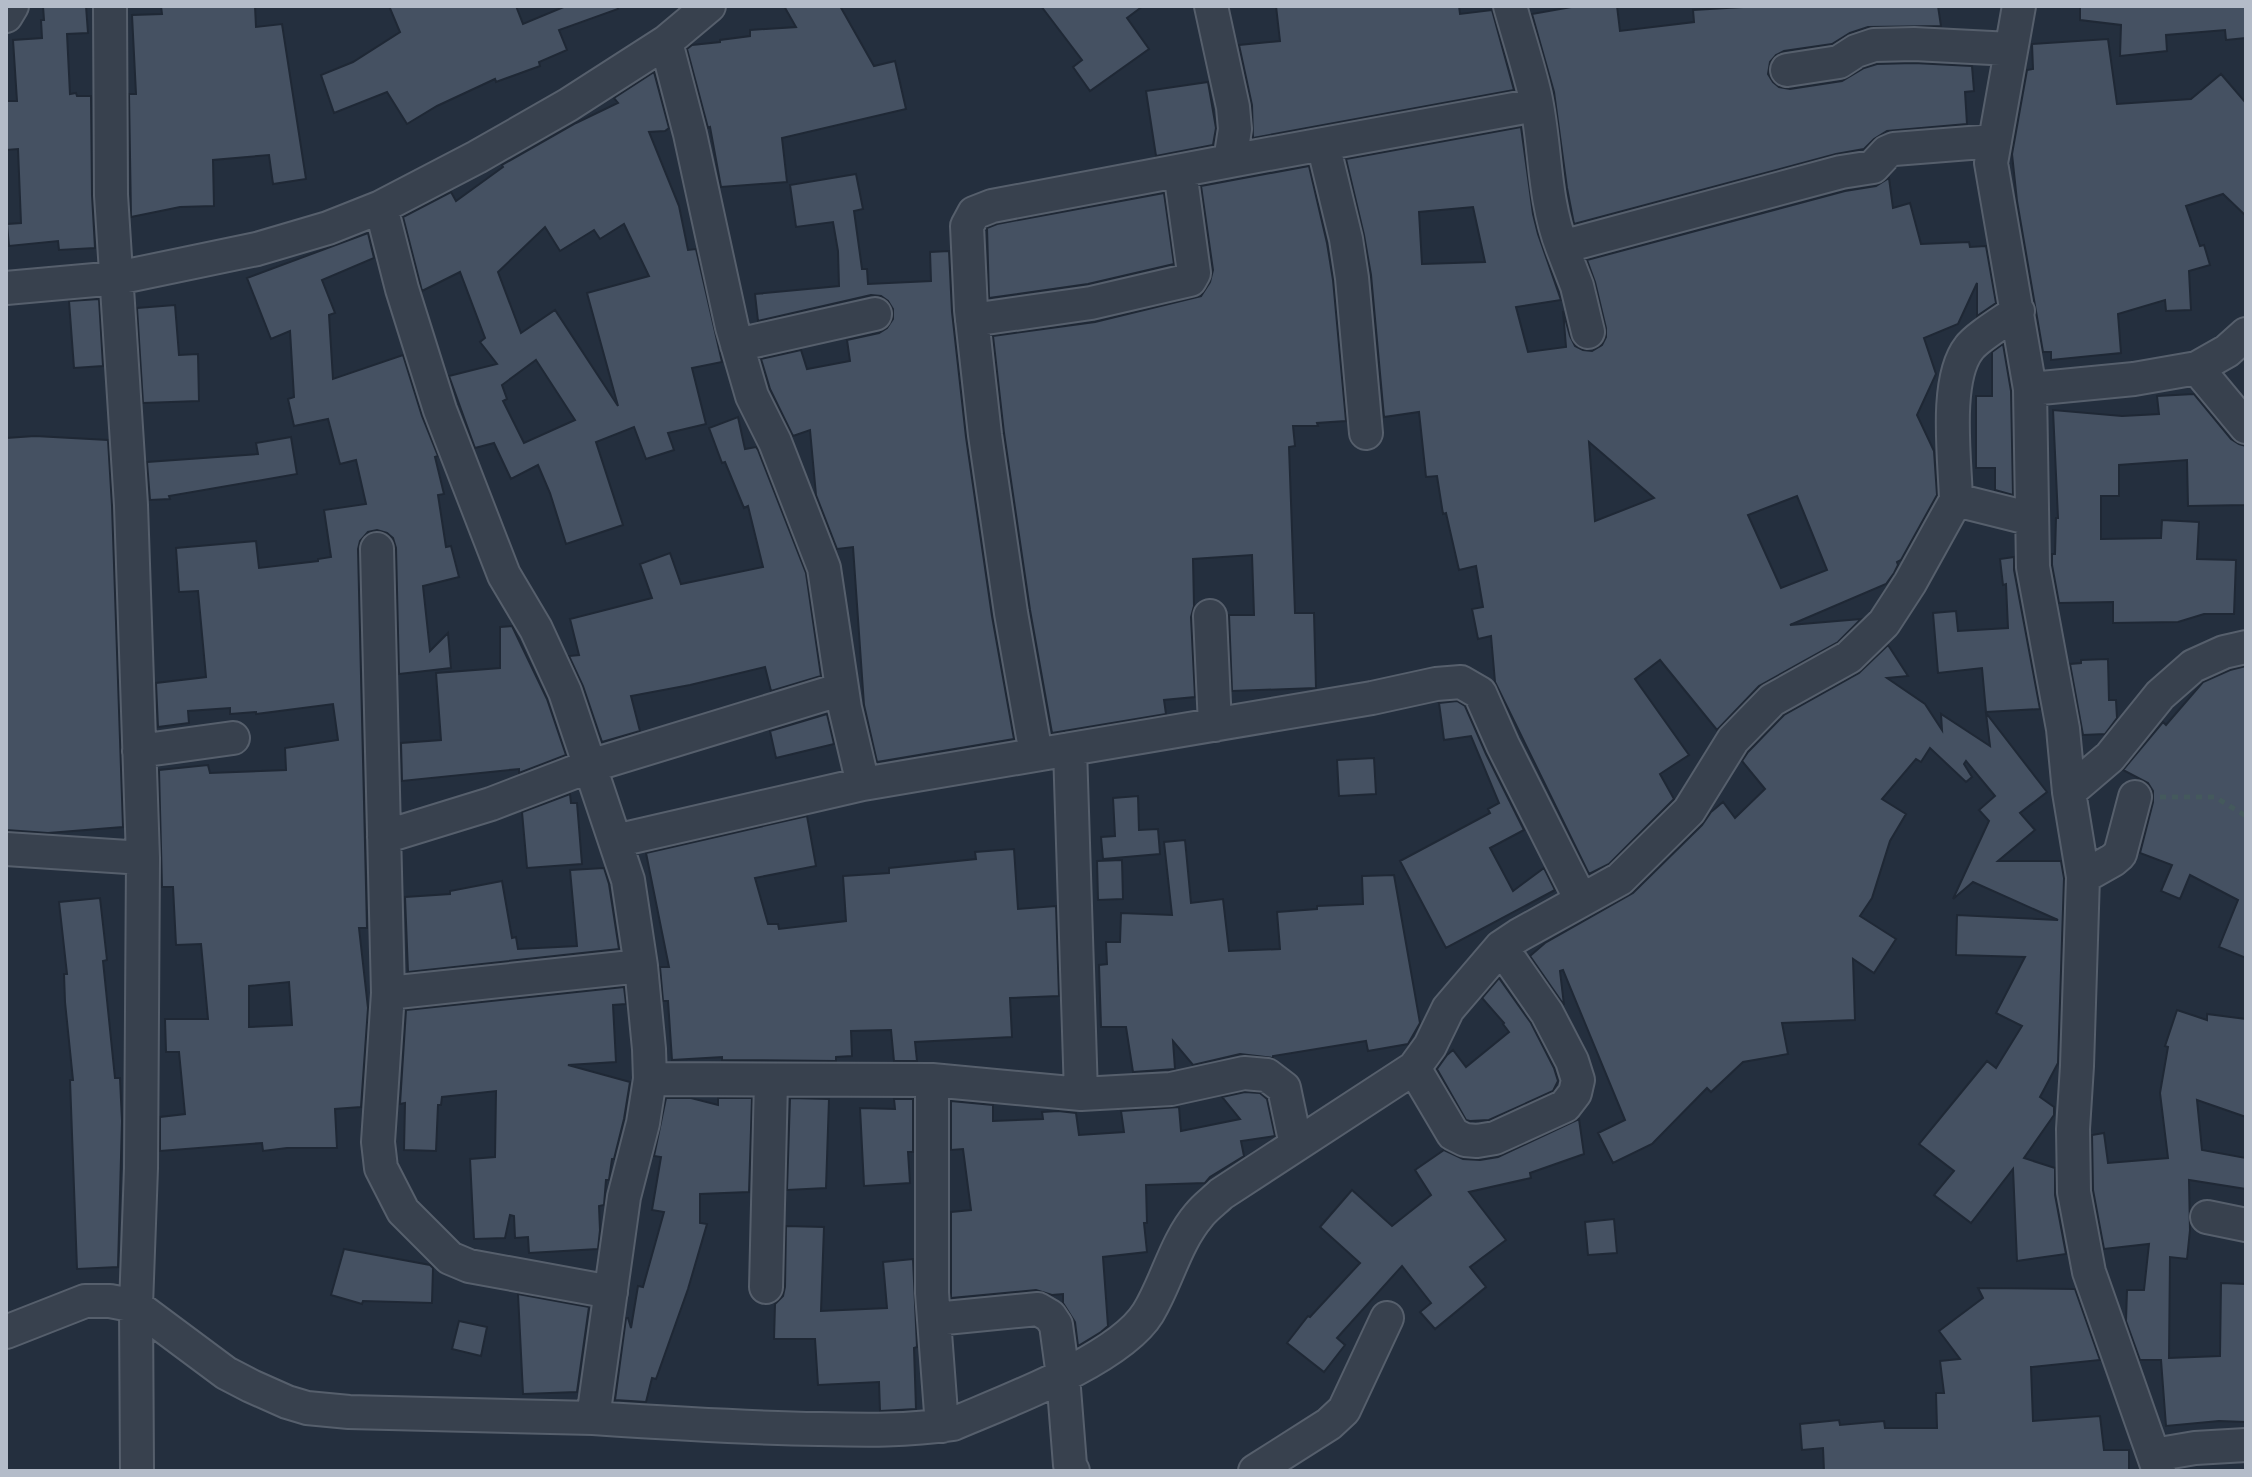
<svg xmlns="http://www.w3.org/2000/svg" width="2252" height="1477" font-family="Overpass,sans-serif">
<rect width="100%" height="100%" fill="#242f3e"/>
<path fill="#455162" stroke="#1f2835" stroke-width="2" fill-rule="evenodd" d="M43,6H86L88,33L67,34L70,94L76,93L77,96H91L92,195L95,248L59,250L58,241L9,246L7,224L21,223L18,149L6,150V101H17L13,40L42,38L41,20H44Z
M161,6H255L256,27L282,24L306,179L273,184L269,155L213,160L214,206L180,207L131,217L129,94H136L132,15L162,14Z
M389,6H516L523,24L566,6H617L618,9L559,30L567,50L539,62L540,66L496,82L495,79L437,106L407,124L387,92L334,113L321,75L353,62L400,32Z
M784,6H840L874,66L895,61L906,109L782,138L787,182L721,187L710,127L708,128L687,49L692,45L720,42V40L750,36V30L796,27Z
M1041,6H1143L1127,18L1149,49L1090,91L1073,67L1082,60Z
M1276,6H1459L1460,14L1492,10L1514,90L1253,138L1252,105L1239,45L1280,41Z
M1577,6H1617L1620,31L1694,22L1693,10L1760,6H1938L1941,26L1868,27L1850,33L1832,44L1784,51L1776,55L1770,62L1768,74L1773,82L1779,87L1790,89L1842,81L1864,68L1877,64L1914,63L1972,66L1974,91L1965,92L1967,124L1887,131L1874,139L1864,149L1836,154L1574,224L1567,188L1554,92L1532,14Z
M2080,6H2246V38L2226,40L2225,30L2166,35L2167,51L2120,56L2121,25L2080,20Z
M2108,39L2117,104L2191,99L2221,74L2246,103V216L2223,194L2186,206L2200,246L2204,245L2210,265L2189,271L2191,310L2166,311L2165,300L2118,314L2121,353L2051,360V352H2043L2017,201L2012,154L2027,70L2033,69L2032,44Z
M654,72L669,128L665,131L649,132L679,206L688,250L696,249L722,362L692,368L706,424L668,433L674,450L646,459L634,427L596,442L623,525L566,544L550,493L538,465L511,479L494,443L475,448L449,376L497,364L480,342L485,338L460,272L422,291L403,217L451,192L456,201L503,167L502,165L576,123L618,103L614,98ZM624,224L649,276L587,293L618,406L555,310L521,333L498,272L545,227L560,251L594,230L600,239ZM536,360L575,420L524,443L503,401L507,399L502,385Z
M1208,82L1216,128L1213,145L1156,156L1146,91Z
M1521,127L1533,214L1538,234L1561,300L1516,307L1528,352L1566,347L1563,311L1570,336L1575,346L1583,350L1592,351L1602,345L1606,337V328L1595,282L1587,260L1845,191L1876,186L1889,178L1893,208L1910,203L1921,244L1969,242L1970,247L1986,246L1996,303L1977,316V283L1958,324L1924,338L1936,374L1917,415L1934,451L1937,495L1901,560L1897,562L1898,565L1894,573L1886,584L1790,625L1861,619L1838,642L1759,686L1717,730L1660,660L1635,679L1689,755L1660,774L1674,799L1609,864L1589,874L1495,682L1491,636L1478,639L1472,609L1483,607L1476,566L1459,570L1446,513L1443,514L1437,476L1426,477L1419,412L1384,417L1371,275L1364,235L1346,159ZM1473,207L1485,262L1422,264L1419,212ZM1589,442L1654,498L1595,521ZM1797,496L1827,570L1781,588L1748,515Z
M1309,166L1327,243L1333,280L1346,421L1317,423L1318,426H1293L1295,446L1289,447L1295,613H1314L1316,688L1232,691L1229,615H1254L1252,555L1193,559L1194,606L1191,617L1195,697L1164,700L1166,714L1052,733L1030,610L1004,433L993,336L1095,322L1201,296L1210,282L1213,270L1201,186Z
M856,174L863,209L854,211L862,269H867L868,284L931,281L930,252L949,251L952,312L966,437L992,616L1014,739L877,762L864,705L853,547L837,549L816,495L810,430L793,436L770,389L761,359L801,350L807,369L850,361L847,340L879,333L887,328L893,319V309L888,301L881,296L871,295L758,321L755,294L839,286L838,251L833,222L796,227L790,185Z
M1164,193L1174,264L1088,284L989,298L987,228L997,224Z
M368,233L374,258L322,280L335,313L329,315L333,379L403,355L422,416L438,456L435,457L444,494L438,495L446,547L451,546L459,577L423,586L430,651L448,633L451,668L399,674L396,548L393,538L387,533L377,530L368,532L360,541L358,549L367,928H359L368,1008L361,1107L335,1109L337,1148H287L263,1151L262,1143L160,1151V1117L185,1114L179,1052H166L165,1019H208L201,944L176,945L173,887H162L159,770L208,765L210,773L286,770L285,748L338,740L333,704L256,714V712L230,714V708L188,711L189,723L158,727L156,683L206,677L198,591L179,592L176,548L256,541L259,568L318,561V559L331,557L324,510L366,504L356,460L340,464L328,419L294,426L288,399L294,397L290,331L271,339L247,278ZM289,982L292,1025L249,1027V986Z
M99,299L103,366L74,368L69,301Z
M175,305L179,355L198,354L199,401L143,403L137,308Z
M2003,344L2011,391L2013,495L1995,490V468H1976V396H1992V352Z
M2194,394L2231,439L2239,444L2246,446V505L2188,506L2187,460L2119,465V496H2101V539L2161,538L2162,520L2199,522L2197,559L2236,560L2234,614H2204L2178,622L2113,623V602L2059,603L2052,565V554H2055L2056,518H2058L2053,410L2122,416L2159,414L2157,396Z
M738,417L745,449L756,447L758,450L806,573L821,676L771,691L765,667L690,685L631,696L640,731L602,742L583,686L569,656L579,655L570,619L652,598L640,564L670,553L681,584L763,567L748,506L744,508L725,462L722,463L709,428Z
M35,436L108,440L112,506L123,827L48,833L6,830V438Z
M291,437L297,474L169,496L170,499L150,500L147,462L258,454L256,443Z
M2014,557V570L2040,709L1986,712L1982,668L1938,673L1933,613L1956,611L1958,631L2008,628L2006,584L2003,585L2000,559Z
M512,626L547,699L566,755L519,773V769L402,781L401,743L441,740L436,673L500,668V627Z
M1888,645L1908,676L1887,678L1925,704L1942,730L1941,714L1990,746L1986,713L2047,792L2020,813L2035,830L1998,861H2061L2064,878L2058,1063L2040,1097L2054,1107V1115L2024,1158L2055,1168V1195L2066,1254L2017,1261L2013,1169L1971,1223L1934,1195L1954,1171L1919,1144L1987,1061L1996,1068L2022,1026L1996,1013L2025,957L1956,955L1957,915L2058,920L1973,882L1953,899L1989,821L1979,810L1995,796L1966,761L1964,764L1972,777L1966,782L1930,748L1921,762L1916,759L1882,799L1906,814L1890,841L1872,898L1860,916L1896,939L1874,973L1853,959L1855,1020L1782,1023L1788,1054L1743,1062L1711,1092L1707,1088L1652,1144L1613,1163L1598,1133L1625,1120L1563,970L1560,971L1564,1005L1530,956L1545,943L1633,893L1702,825L1711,812L1723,802L1735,818L1765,789L1742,761L1748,752L1784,715L1859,673Z
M2108,659L2109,700H2116L2117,718L2105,734L2083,735L2070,664L2081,663V660Z
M2246,666V958L2219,947L2238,900L2190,875L2180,899L2161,891L2172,865L2140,853L2153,802V791L2148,783L2123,770L2163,722L2166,725L2203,682L2230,670Z
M1457,701L1465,706L1486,754L1524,830L1490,848L1513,891L1544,868L1555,890L1446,948L1400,861L1490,813L1488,809L1499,803L1471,736L1444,740L1439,703Z
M827,714L834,744L776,758L770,731Z
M1374,758L1376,794L1339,796L1337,760Z
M570,794L571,803H577L582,864L527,868L522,812Z
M1138,796L1139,830L1158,829L1160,854L1103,859L1101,837L1115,836L1113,798Z
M807,816L816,866L755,878L768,924H778L779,929L846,921L843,876L889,873V868L976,859L975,852L1014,849L1018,909L1056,906L1059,996L1010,998L1012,1037L915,1042L917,1061H894L891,1030L851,1031L852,1056L836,1057V1061L722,1060V1057L672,1060L668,1001H663L660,967H669L646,853Z
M1185,840L1191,903L1223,899L1229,951L1280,949L1277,912L1317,909V906L1363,904L1362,876L1394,875L1420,1023L1408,1044L1368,1051L1366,1041L1273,1056V1058L1240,1054L1193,1065L1173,1041L1175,1069L1133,1072L1126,1027H1101L1099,965L1107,964L1106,942H1120L1121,913L1172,915L1164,842Z
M1122,860L1123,899L1098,900L1097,861Z
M604,868L609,884L619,949L408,972L405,897L450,894V891L502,881L512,938L516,937L518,949L577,946L570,870Z
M100,898L107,960L103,961L115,1078H120L122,1121L118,1267L77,1269L70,1080H73L65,1002L64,974H67L59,902Z
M1499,978L1531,1023L1554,1068L1558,1081L1553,1091L1489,1120L1470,1121L1466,1120L1437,1069L1447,1055L1453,1050L1466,1067L1509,1032L1503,1024L1504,1023L1482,998Z
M624,987L626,1004L613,1005L616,1062L568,1065L630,1082L624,1119L614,1159H612L609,1180H606L604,1205L599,1206L600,1230L598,1249L529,1253L528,1237L515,1238L514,1216L510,1215L505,1238L474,1239L470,1159L495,1157L496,1091L442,1097L441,1105H438L436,1151L404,1150L405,1103L400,1104L406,1010Z
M2177,1010L2207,1020V1014L2246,1019V1117L2197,1100L2202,1150L2246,1158V1189L2189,1180L2190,1230L2187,1259L2170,1257L2169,1358L2220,1356L2221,1283L2246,1284V1422L2219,1421L2166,1426L2161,1360H2140L2126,1321L2127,1290H2144L2149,1244L2104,1249L2093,1190L2092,1135L2104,1133L2108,1163L2168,1158L2160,1093L2168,1047L2165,1046Z
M1245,1092L1260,1093L1267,1099L1275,1136L1241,1141L1244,1156L1210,1177L1205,1183L1146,1185L1147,1223H1144L1147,1252L1103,1257L1108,1326L1101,1332L1078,1346L1075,1322L1063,1303V1294L1052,1295L1036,1290L951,1298V1212L971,1210L963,1149L951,1150V1101L993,1105V1121L1043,1119L1042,1112L1058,1111L1076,1113L1079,1135L1124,1132L1121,1111L1179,1107L1181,1131L1240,1119L1222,1097Z
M666,1098H691L718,1105V1098H752L749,1192L700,1194V1223L707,1224L688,1289L656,1379L652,1378L646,1402L615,1400L626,1318H628L631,1328L638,1286L643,1287L664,1212L652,1210L661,1157L654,1156Z
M790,1098L829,1099L826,1188L787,1190Z
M894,1099H913V1152H908L910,1183L864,1186L860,1108L895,1109Z
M1579,1119L1584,1154L1530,1173L1531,1178L1469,1192L1506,1240L1470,1267L1486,1287L1435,1329L1420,1312L1431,1303L1402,1266L1337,1338L1345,1345L1324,1372L1287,1343L1308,1316L1310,1317L1360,1263L1320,1227L1352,1190L1392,1226L1431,1195L1415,1170L1444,1150L1463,1159L1480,1160L1498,1157Z
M1614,1219L1617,1253L1588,1255L1585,1222Z
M786,1226L824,1227L821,1311L887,1308L883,1262L913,1259L917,1347L914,1348L916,1409L880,1411L879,1382L818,1385L815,1339H774L775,1304L783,1296L785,1287Z
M344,1249L430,1265L433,1268L432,1303L363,1301L362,1304L331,1295Z
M1978,1288L2075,1289L2100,1360L2031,1367L2033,1421L2100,1416L2104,1450H2129V1471H1824L1823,1448L1802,1450L1800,1424L1839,1420L1840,1425L1884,1421L1885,1428H1937L1936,1393H1944L1940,1361L1960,1359L1939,1331L1983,1298Z
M518,1294L589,1307L577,1392L523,1394Z
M459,1321L487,1327L481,1356L452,1349Z"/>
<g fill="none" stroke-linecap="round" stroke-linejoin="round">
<g stroke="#565f6c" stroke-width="36">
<path id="minor" d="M110,6L111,195L131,505L143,858L141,1168L136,1306L137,1471
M1510,6C1518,35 1528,65 1535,95C1546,145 1543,198 1562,247L1841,172L1873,167L1887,152L1894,149L1995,141
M2019,6L1991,163L2030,389L2033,567L2063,729L2069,792L2083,877L2077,1066L2073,1129L2074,1192L2089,1272L2159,1471
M6,16L12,6
M666,42L690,134L732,327L752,396L775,442L824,568L845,708L863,784
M1787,70L1839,62L1856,51L1874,45L1914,44L2011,49
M1323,144L1346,239L1352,278L1366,433
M1230,161L1536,105
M1562,247L1577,286L1588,332
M6,288L117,278L257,249L328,228L381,207L477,157L568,105L666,42L709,6
M972,320L1091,303L1190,280L1194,273L1180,171
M737,345L875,314
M2197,368L2246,427
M2030,389L2134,379L2197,368L2227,351L2246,334
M1956,500C1955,460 1944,380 1969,348C1977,337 2006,320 2018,311
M377,549L388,993L641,966
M1210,616L1215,725
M1070,749L1081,1094L1171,1089L1244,1073L1267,1075L1284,1088L1296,1145
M139,751L233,738
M1036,754L1011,613L985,435L971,310L967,226L974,213L992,206L1230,161L1235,129L1233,107L1211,6
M2069,792L2110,757L2160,695L2193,666L2224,652L2246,647
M384,837L491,804L590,766L842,689
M615,841L863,784L1372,698L1436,684L1461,682L1480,693L1503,745L1581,900
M6,849L143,858
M2083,877L2113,860L2120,854L2135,797
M388,993L378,1142L381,1168L403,1211L450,1258L469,1266L611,1292
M1414,1068L1453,1134L1465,1140L1477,1141L1495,1138L1565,1106L1575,1093L1578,1080L1572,1061L1547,1013L1501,947
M650,1079L932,1080L1081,1094
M932,1080V1293L942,1426
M2207,1217L2246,1225
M766,1287L771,1081
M935,1319L1038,1309L1050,1316L1056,1325L1063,1376L1070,1465L1073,1471
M6,1332L85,1301H110L136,1306L226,1373L251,1386L287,1402L307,1408L349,1412L593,1418L624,1197L643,1123L650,1079L649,1049L641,966L628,880L565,692L536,629L504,575L440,410L402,289L381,207
M593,1418C668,1423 743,1428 819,1429C865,1430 906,1431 953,1424C1004,1402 1119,1360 1148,1313C1167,1282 1175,1243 1199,1215C1205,1207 1214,1201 1221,1194L1414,1068L1430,1046L1448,1009L1501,947L1519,935L1620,879L1689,811L1733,740L1772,700L1849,657L1884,623L1910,583L1956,500L2032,519
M2154,1455L2195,1448L2246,1445
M1255,1471L1329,1424L1344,1410L1387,1318"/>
</g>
<path stroke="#44595c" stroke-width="5" stroke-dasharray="6 6" stroke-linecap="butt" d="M2160,797H2215L2246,816"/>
<use href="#minor" stroke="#38414e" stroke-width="32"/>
</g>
<rect width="2252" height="1477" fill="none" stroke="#b4bcc9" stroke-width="16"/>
</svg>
